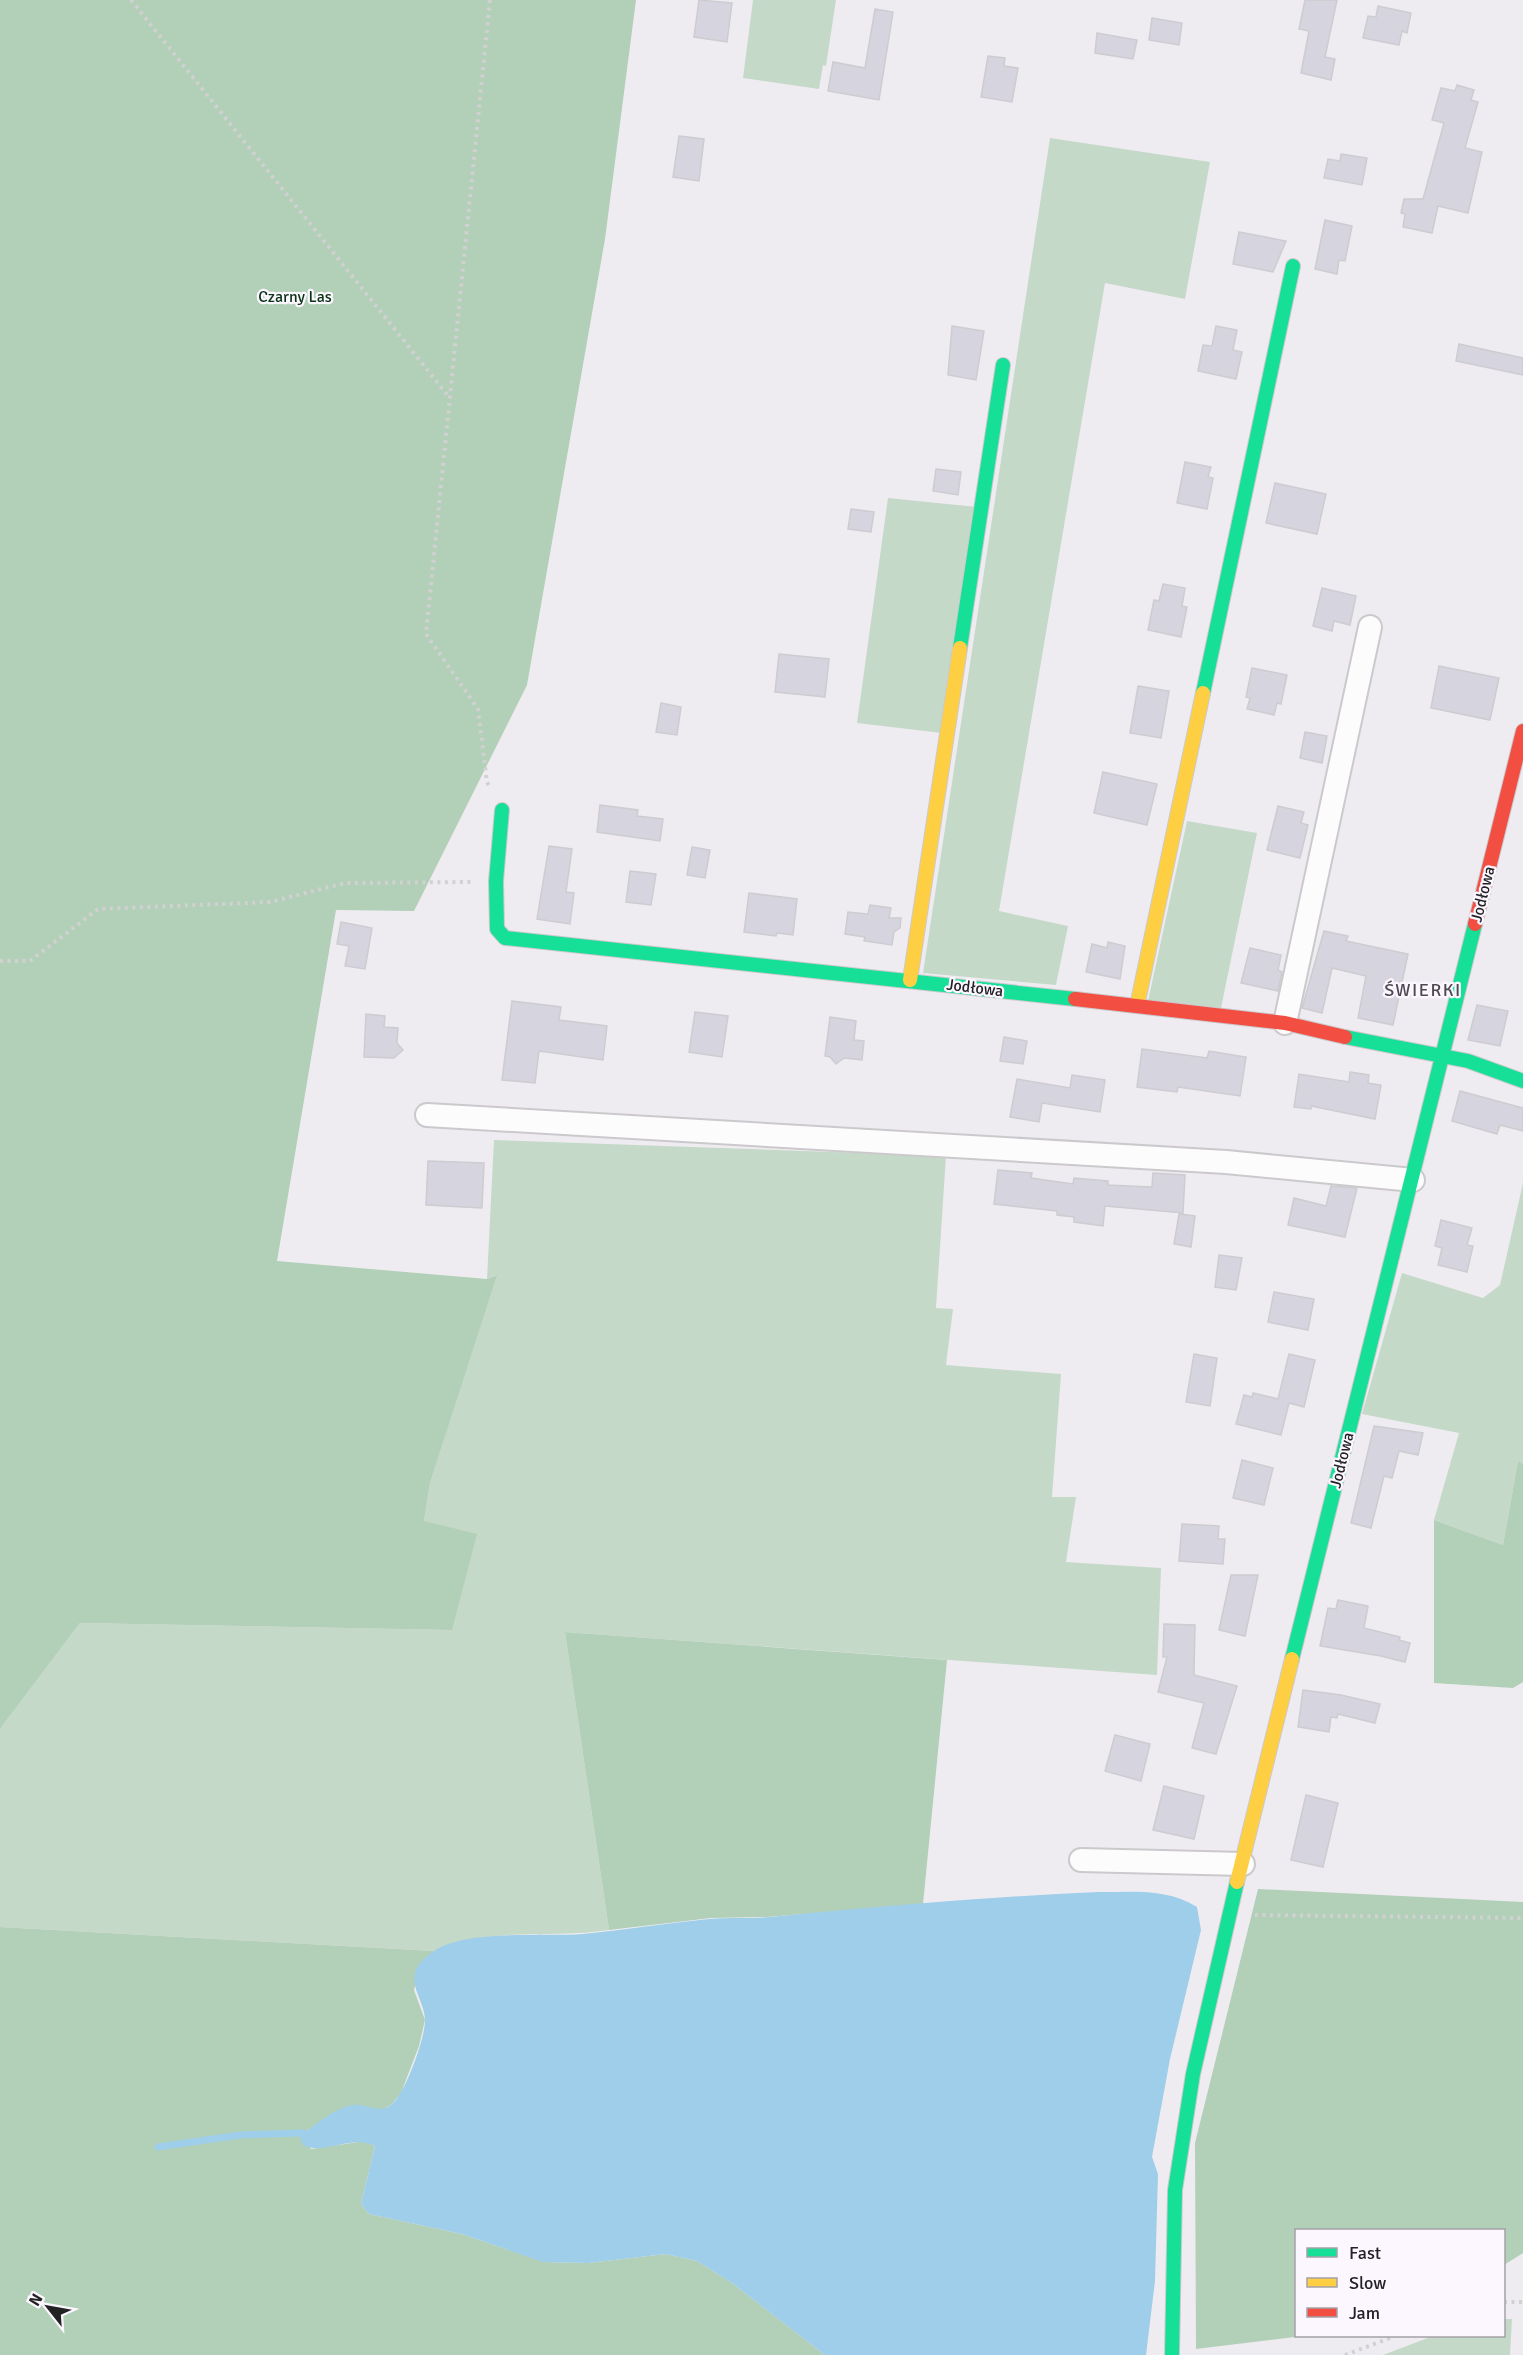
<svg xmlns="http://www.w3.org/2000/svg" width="1523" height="2355" font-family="Signika,sans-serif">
<rect width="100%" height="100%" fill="#efecf1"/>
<path fill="#c5d9c9" d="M753,0H836L826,66L823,65L819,89L743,78Z
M1050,138L1210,162L1185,299L1105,283L999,911L1068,926L1056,985L923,973Z
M888,498L977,507L942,733L857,723Z
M1187,821L1257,833L1221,1008L1148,1001Z
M494,1140L946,1156L936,1308L953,1309L946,1365L1061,1374L1052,1497H1076L1066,1562L1161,1568L1157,1675L565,1632L609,1930C553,1939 486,1926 434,1951L0,1927V1729L80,1623L452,1630L424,1521L430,1483L496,1275L487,1279Z
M1523,1183V1464L1518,1461L1503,1545L1434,1520L1459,1433L1362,1414L1402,1273L1483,1298L1500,1285Z
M1504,2319H1512L1510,2355H1383L1433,2336H1504Z"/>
<path fill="#b2cfb8" d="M0,0H636L605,239L527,685L414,911L336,910L277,1261L487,1279L497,1275L430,1483L424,1521L477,1534L452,1630L80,1623L0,1729Z
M1518,1461L1523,1464V1682L1513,1688L1434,1683V1520L1503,1545Z
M565,1632L947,1660L923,1904L767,1917L711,1918L609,1930Z
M1258,1889L1523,1902V2253L1504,2265V2230H1296V2336H1303L1196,2349L1195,2143Z
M0,1927L434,1951L422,1963L414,1990L425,2020L419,2046L401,2093L392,2104L382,2110L337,2111L303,2133L311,2149L365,2141L375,2146L361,2204L369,2214L462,2234L544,2262L588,2263L666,2254L697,2261L732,2283L825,2355H0Z"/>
<path fill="#9ecee9" d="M1098,1892C1133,1892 1167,1888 1197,1907L1201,1930L1170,2059L1152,2157L1158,2174L1155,2281L1146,2355H825L732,2283L697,2261L666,2254L588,2263L543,2262L462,2234L369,2214L361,2204L375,2146C351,2134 324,2156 303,2145L300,2138L303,2133C318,2124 334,2108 352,2105C366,2103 379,2115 392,2104C406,2092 424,2040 425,2022C426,1996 395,1977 434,1951C467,1929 543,1937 583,1934C625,1930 667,1923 709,1919C729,1917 750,1919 770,1917C879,1906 989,1897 1098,1892Z"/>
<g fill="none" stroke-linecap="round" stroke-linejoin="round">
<path stroke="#9ecee9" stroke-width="7" d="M158,2147L240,2135L303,2133"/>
</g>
<path fill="#d5d4df" stroke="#cdccd0" stroke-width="1.5" d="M699,0L732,3L727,42L694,37Z
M1305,0H1337L1325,57L1335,59L1331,80L1301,73L1309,31L1299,29Z
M1378,6L1411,13L1407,33L1402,31L1399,45L1363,38L1368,16L1376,17Z
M875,9L893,12L879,100L828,91L833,62L865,68Z
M1152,18L1182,23L1179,45L1149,40Z
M1097,33L1137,40L1133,59L1095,53Z
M988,56L1005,58L1004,66L1018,68L1012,102L981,97Z
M1457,85L1474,90L1471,100L1478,102L1465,148L1482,152L1468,213L1438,206L1432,233L1403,227L1405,214L1401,213L1404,199H1423L1444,123L1432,120L1441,88L1455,91Z
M679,136L704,139L699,181L673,177Z
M1341,154L1367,158L1362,185L1324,178L1328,159L1340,161Z
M1325,220L1352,226L1345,261L1339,260L1337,274L1315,269Z
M1239,232L1286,241L1273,272L1233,264Z
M952,326L984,331L976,380L948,375Z
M1216,326L1237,330L1233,350L1242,352L1236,379L1198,371L1203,345L1212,346Z
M1459,344L1523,358V375L1456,361Z
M1185,462L1211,467L1208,477L1213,478L1207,509L1177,503Z
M936,469L961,472L958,495L933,491Z
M1275,483L1326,494L1317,534L1266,523Z
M851,509L874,512L871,532L848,529Z
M1163,584L1185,588L1182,606L1187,607L1181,637L1148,630L1154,600L1159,601Z
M1322,588L1356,596L1350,625L1334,621L1332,631L1313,626Z
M779,654L829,659L825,697L775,692Z
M1439,666L1499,678L1490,720L1431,708Z
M1252,668L1287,675L1281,704L1277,703L1274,715L1247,709L1250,698L1246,697Z
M1138,686L1169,691L1161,738L1130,733Z
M661,703L681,707L677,735L656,732Z
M1305,732L1327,736L1322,763L1300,758Z
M1103,772L1157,784L1147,825L1094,813Z
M600,805L638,810L637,816L663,819L660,841L597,832Z
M1278,806L1304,812L1301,823L1308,825L1300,858L1267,850Z
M549,846L572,849L566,892L574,893L570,924L537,919Z
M692,847L710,850L705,878L687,875Z
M630,871L656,874L651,905L626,902Z
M749,893L797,899L793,935L777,933L776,936L744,932Z
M870,905L891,908L889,918H901L900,928L894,932L892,945L864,941L865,937L845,934L848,912L868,914Z
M341,922L372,928L365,969L345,966L349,946L337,944Z
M1324,931L1348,936L1346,941L1408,954L1393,1025L1358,1018L1366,976L1332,968L1322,1013L1302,1008Z
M1108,942L1125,946L1120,979L1086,972L1092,944L1107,948Z
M1250,948L1281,955L1278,970L1282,972L1278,991L1241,983Z
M512,1001L561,1007L559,1020L607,1026L603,1060L539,1051L535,1083L502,1080Z
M1477,1005L1508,1011L1500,1046L1468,1040Z
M695,1012L728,1016L722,1057L689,1052Z
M366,1014L385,1016L384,1027L398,1028L397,1043L403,1050L394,1058L364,1057Z
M830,1017L856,1021L854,1040L864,1041L862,1060L844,1058L836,1064L830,1057L825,1056Z
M1004,1037L1027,1041L1023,1064L1000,1061Z
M1142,1049L1207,1058L1209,1051L1246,1057L1240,1096L1178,1087L1177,1092L1137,1087Z
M1350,1072L1369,1075L1368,1083L1381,1085L1375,1119L1311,1106V1109L1294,1107L1299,1074L1349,1082Z
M1072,1075L1105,1080L1100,1112L1042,1103L1039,1122L1010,1117L1017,1079L1070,1088Z
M1460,1091L1523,1108V1131L1500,1125L1497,1134L1452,1121Z
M428,1161L484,1163L482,1208L426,1205Z
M998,1170L1032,1173L1031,1178L1073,1184L1074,1178L1108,1181V1185L1152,1187L1153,1173L1185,1175L1183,1213L1105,1206L1103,1226L1074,1222V1217L1057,1215V1211L994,1204Z
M1331,1186L1357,1188L1345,1237L1288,1225L1294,1198L1326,1206Z
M1179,1214L1195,1216L1191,1247L1174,1244Z
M1441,1220L1472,1228L1467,1245L1473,1246L1467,1272L1438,1265L1442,1248L1435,1246Z
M1219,1255L1242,1258L1236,1290L1215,1287Z
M1274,1292L1314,1299L1308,1330L1268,1322Z
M1194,1354L1217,1358L1210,1406L1186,1402Z
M1289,1354L1315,1360L1304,1407L1289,1403L1281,1435L1236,1424L1244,1395L1252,1397L1253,1393L1278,1399Z
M1374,1426L1423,1433L1418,1455L1399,1451L1392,1478L1384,1476L1371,1528L1351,1523Z
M1242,1460L1273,1468L1264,1505L1233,1498Z
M1182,1524L1219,1526L1218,1539H1225L1223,1564L1179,1561Z
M1231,1575H1258L1245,1636L1219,1630Z
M1338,1600L1368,1606L1364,1628L1400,1637L1399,1640L1410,1643L1405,1662L1381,1656L1320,1646L1328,1608L1336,1609Z
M1164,1624L1195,1625L1194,1675L1237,1686L1216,1754L1192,1748L1204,1703L1158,1692L1167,1657H1163Z
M1303,1690L1341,1695L1380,1704L1375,1723L1338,1714L1337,1718L1331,1717L1329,1732L1298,1727Z
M1115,1735L1150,1744L1141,1781L1105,1771Z
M1164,1786L1204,1796L1194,1839L1153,1830Z
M1306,1795L1338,1803L1323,1867L1291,1860Z"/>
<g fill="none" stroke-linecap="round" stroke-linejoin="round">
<g stroke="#cbc9cc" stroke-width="26">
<path id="street" d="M1285,1023L1370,627
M427,1115L1226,1162L1413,1180
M1081,1860L1243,1864"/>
</g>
<g stroke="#cbc9cc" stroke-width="16">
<path id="fast" d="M960,648L1003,365
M1203,693L1293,266
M502,810L496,881L497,929L505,938L1075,999
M1345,1037L1468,1061L1523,1081
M1292,1659L1475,924
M1172,2355L1175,2190L1193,2074L1237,1882"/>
</g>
<g stroke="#cbc9cc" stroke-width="16">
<path id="slow" d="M910,980L960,648
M1137,1006L1203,693
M1237,1882L1292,1659"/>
</g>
<g stroke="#cbc9cc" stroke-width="16">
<path id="jam" d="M1475,924L1523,731
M1075,999L1285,1023L1345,1037"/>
</g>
<path stroke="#d1d1d2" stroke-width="4" stroke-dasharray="3 4.5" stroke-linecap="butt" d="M131,0L449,397
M490,0L426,634L478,709L487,782L490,788
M0,961H30L98,909L270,902L345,883L471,882
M1255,1915L1523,1918
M1504,2302H1523
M1345,2355L1395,2336"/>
<use href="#street" stroke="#fdfcfd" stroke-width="22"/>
<use href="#fast" stroke="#16e098" stroke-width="14"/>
<use href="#slow" stroke="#ffcf43" stroke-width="14"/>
<use href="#jam" stroke="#f24e42" stroke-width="14"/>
</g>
<g text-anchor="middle" stroke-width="4.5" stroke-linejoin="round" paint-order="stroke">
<g font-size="16" fill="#083214" stroke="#fcf7ff">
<text x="295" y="302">Czarny Las</text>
</g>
<g font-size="16" fill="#222124" stroke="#fcf7ff">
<text transform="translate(1482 894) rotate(-76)" y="6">Jodłowa</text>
<text transform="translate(975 987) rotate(7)" y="6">Jodłowa</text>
<text transform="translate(1341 1460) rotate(-76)" y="6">Jodłowa</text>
</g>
<g font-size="18" letter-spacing="1.5" fill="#4e4951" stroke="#fcf7ff">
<text x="1423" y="996">ŚWIERKI</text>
</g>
</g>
<rect x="1295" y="2229" width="210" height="108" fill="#fcf7ff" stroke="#a5a1a7" stroke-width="1.5"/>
<rect x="1307" y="2248" width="30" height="9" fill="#16e098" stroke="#a5a1a7" stroke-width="1.5"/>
<text x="1349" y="2259" font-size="18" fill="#222124">Fast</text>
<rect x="1307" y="2278" width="30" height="9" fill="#ffcf43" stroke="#a5a1a7" stroke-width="1.5"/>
<text x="1349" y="2289" font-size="18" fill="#222124">Slow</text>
<rect x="1307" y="2308" width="30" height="9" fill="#f24e42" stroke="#a5a1a7" stroke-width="1.5"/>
<text x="1349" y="2319" font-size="18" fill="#222124">Jam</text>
<g transform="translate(48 2307) rotate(301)" stroke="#fcf7ff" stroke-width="4.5" paint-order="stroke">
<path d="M0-4.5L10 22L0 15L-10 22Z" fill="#222124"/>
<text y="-9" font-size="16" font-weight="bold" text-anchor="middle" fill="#222124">N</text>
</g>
</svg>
